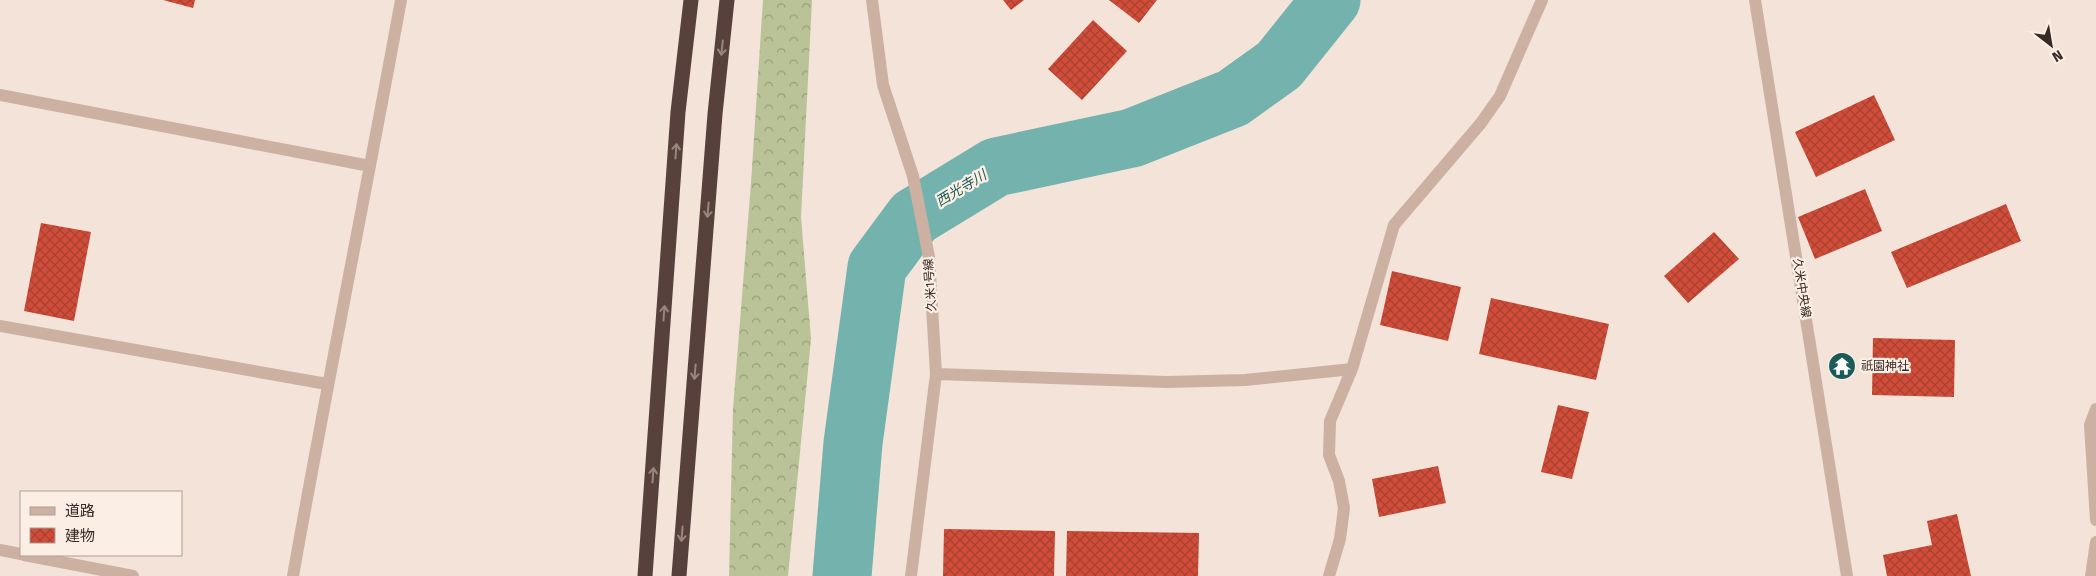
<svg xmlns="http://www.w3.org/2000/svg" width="2096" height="576" font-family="'Fira Sans','Noto Sans JP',sans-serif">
<defs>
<pattern id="forest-crowns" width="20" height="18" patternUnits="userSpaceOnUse" patternTransform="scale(1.25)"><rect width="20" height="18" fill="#b9c397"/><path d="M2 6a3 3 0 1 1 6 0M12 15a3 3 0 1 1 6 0" fill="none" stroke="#979e7b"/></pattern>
<pattern id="building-cross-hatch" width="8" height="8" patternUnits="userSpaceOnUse" patternTransform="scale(1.25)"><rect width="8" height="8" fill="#d04d39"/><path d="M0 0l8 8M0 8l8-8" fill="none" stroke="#aa4030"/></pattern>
</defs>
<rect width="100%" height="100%" fill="#f3e3d8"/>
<path fill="url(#forest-crowns)" d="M763,0H812L801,217L811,339L788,576H729L733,409L751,183Z"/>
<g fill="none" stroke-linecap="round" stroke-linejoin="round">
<path stroke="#74b2ae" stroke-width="59" d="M842,576L853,443L877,267L914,217L996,167L1132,138L1233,98L1279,65L1331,0"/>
</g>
<path fill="url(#building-cross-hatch)" d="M163,0H195L193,8Z
M1003,0H1024L1011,10Z
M1109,0H1157L1139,23Z
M1093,20L1127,51L1082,100L1048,69Z
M1874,95L1895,140L1816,177L1795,132Z
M1865,189L1882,231L1815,259L1798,217Z
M2006,204L2021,241L1907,288L1891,252Z
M41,223L91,232L74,321L24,311Z
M1714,232L1739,259L1688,303L1664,276Z
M1392,271L1461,287L1448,341L1380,325Z
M1491,298L1609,324L1596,380L1479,354Z
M1873,338L1955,340L1954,397L1872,395Z
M1558,405L1589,412L1572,479L1541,472Z
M1438,466L1446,503L1379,517L1372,479Z
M1957,514L1971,576H1887L1883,555L1932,545L1927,521Z
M944,529L1055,531L1054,576H943Z
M1067,531L1199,533L1198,576H1066Z"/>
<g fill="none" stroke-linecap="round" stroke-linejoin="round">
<path stroke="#ccb1a3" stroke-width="12" d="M872,0L883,85L913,176L929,257L936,374L911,576
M1755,0L1847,576
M0,95L370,166
M0,326L327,384
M936,374L1167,382L1245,380L1352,369
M2096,409L2090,425L2096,520
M0,550L21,554
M24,555L133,576
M293,576C327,384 366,192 401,0
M1329,576L1340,539L1344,508L1339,481L1329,455L1330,421L1352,369L1394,225L1481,123L1500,96L1542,0
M2091,576L2096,542"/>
<path stroke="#58413c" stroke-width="15" d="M645,576L678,112L691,0
M679,576L715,114L727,0"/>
</g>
<defs><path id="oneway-shaft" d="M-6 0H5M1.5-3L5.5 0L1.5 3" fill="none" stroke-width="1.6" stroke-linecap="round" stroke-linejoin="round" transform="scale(1.25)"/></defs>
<g stroke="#99867f">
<use href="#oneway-shaft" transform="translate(722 48) rotate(96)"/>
<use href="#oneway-shaft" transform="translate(676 151) rotate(-86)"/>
<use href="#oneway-shaft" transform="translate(708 210) rotate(95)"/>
<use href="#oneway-shaft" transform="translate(664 313) rotate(-86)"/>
<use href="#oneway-shaft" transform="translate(695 372) rotate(95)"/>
<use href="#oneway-shaft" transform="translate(653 475) rotate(-86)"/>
<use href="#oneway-shaft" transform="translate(682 534) rotate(95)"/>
</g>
<defs>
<g id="temple-disc" transform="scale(1.4375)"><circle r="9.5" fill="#185b58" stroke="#fbeee4"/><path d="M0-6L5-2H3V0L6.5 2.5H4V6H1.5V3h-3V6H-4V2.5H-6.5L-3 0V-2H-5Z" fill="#fff"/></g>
</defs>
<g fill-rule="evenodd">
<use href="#temple-disc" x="1842" y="366"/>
</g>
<g text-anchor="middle" stroke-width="4.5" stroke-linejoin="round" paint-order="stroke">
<g font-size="12" fill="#362926" stroke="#fbeee4">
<text transform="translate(930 285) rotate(-94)" y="4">久米1号線</text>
<text transform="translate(1802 288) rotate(81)" y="4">久米中央線</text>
</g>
<g font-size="12" fill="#362926" stroke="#fbeee4" text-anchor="start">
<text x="1861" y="370">祇園神社</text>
</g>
<g font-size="14" font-style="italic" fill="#185b58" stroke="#fbeee4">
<text transform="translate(961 188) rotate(-31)" y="5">西光寺川</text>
</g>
</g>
<rect x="20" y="491" width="162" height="65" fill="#fbeee4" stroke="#ac9f98"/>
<rect x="30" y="507" width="25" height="8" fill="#ccb1a3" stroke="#ac9f98"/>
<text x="65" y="516" font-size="15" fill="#362926">道路</text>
<rect x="30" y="528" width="25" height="15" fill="url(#building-cross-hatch)" stroke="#ac9f98"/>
<text x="65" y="541" font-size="15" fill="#362926">建物</text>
<g transform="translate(2051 45) rotate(149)" stroke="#fbeee4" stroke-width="4" paint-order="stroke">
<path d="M0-4L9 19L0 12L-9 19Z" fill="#362926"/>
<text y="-8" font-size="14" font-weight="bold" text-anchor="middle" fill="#362926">N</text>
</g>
</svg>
